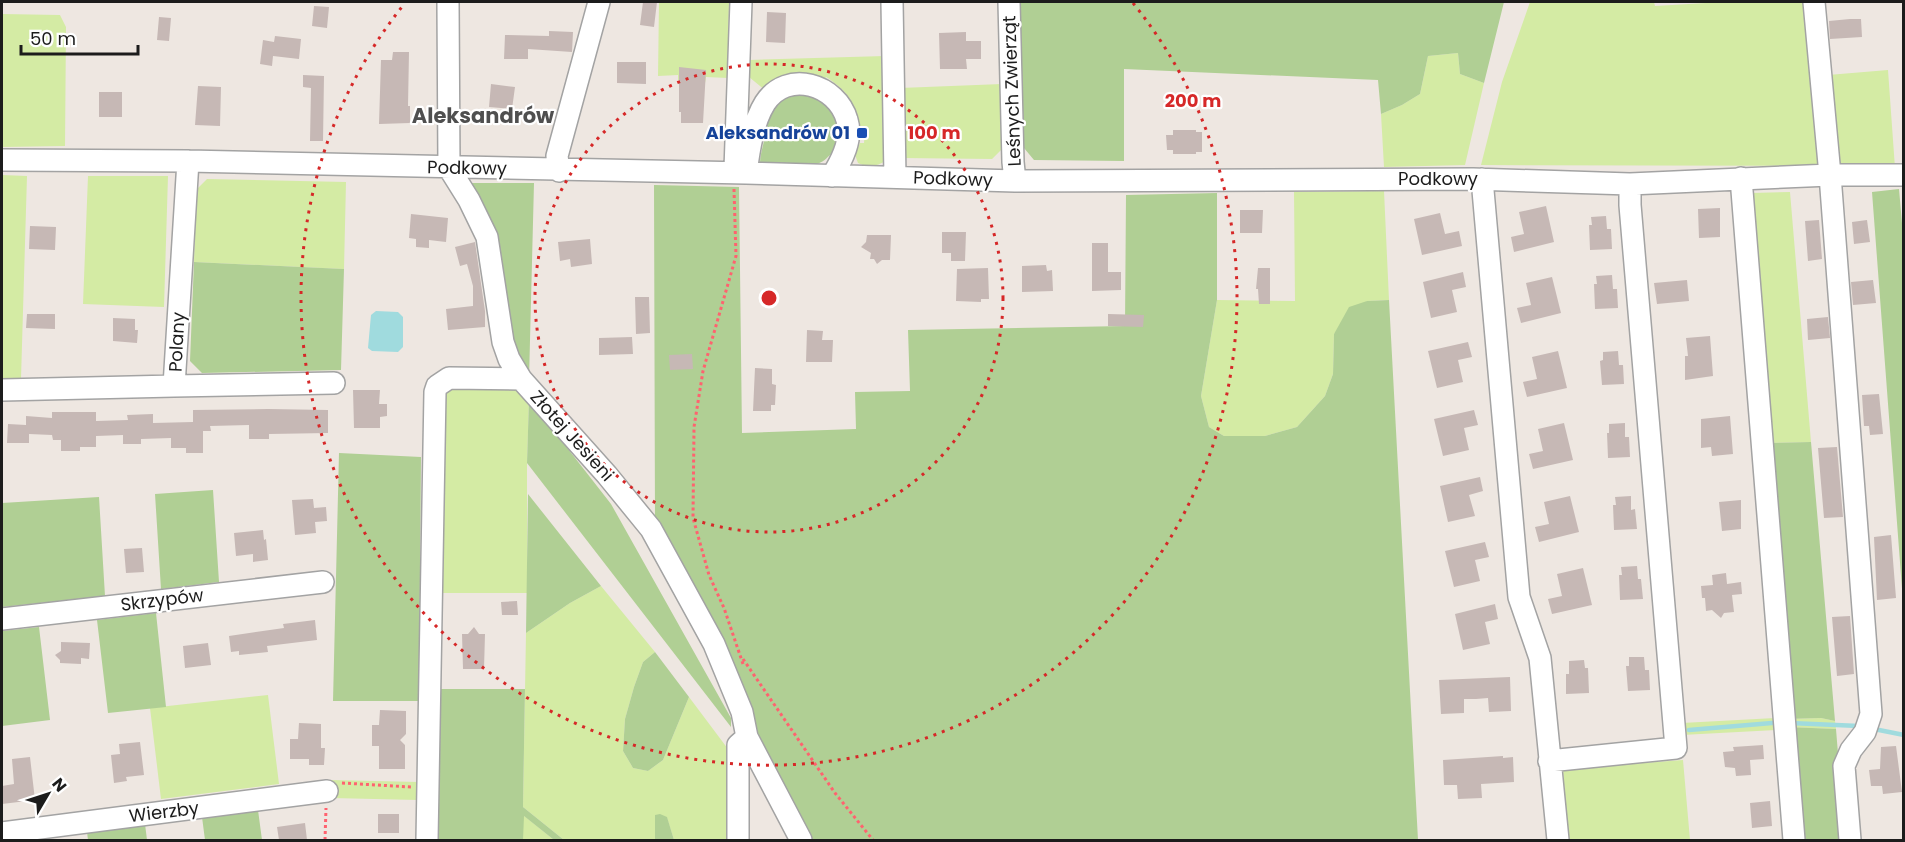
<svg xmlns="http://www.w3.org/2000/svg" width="1905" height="842" font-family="Poppins,sans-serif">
<rect width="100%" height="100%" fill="#eee7e1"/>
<path fill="#d4eba4" d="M659,2H729L728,78L706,77L705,83L678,80V75L658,76Z
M1530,2H1654L1655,6L1723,2H1809L1823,166L1481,165L1502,82Z
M2,14L60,15L66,27L65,146L2,147Z
M1458,53L1460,74L1484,83L1465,165L1384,167L1381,114L1402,105L1420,94L1428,56Z
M885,56L886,160C878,167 867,168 858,163L855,155L860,143H864L865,127L860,126C854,102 848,91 826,77L824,81L765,90L749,77V60Z
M1888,70L1895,168L1836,167L1828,75Z
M1002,84L1004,147L992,159L901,158L900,88Z
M2,175L27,176L21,379L2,378Z
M88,176H168L164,307L83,304Z
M207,179L346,182L344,269L194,262L196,190Z
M1384,191L1389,300L1367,301L1334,334L1333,374L1325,396L1297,427L1265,436H1224L1209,427L1201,396L1217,300L1295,301L1294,192Z
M1790,192L1811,442L1765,443L1751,193Z
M442,387L522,389L529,399L527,463V593H440Z
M601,586L655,652L643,662L634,687L625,719L623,751L633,768L648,771L663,760L689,697L731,753L732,840H674L667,818L655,816V840H564L523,807L526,633L570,603Z
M268,695L279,784L161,799L150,708Z
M1775,718L1776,730L1682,735V723Z
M1821,718L1835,721L1836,729L1788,727L1787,719Z
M1683,760L1690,840H1568L1563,769Z
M331,780L419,782L418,800L331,798Z
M523,815L554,840H523Z"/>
<path fill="#b0cf94" d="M1020,2H1504L1484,83L1460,74L1458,53L1428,56L1420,94L1402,105L1381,114L1378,80L1124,69V161L1034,160L1024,148Z
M805,93C810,96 817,98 822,101C838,114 847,137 831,154C827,158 822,163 816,164C802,168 775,165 760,165C760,156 762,150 764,141C765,135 764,128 766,122C770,103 787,94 805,93Z
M468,183H534L529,380L521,365Z
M654,185L739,187L742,433L856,429L855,392L910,391L908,330L1125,326L1126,195L1217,193V300L1201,396L1209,427L1224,436H1265L1297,427L1325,396L1333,374L1334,334L1349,307L1367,301L1389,300L1418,840H812L807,836L755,734L655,524Z
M1899,189L1904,246L1903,602L1872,192Z
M194,262L344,269L341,370L202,373L190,361Z
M529,399L611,504L731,718V727L527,463Z
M1811,442L1835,721L1821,718L1787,719L1765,443Z
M339,453L421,457L419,701H333Z
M213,490L219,582L161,589L155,494Z
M528,494L601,586L570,603L526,633Z
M99,497L105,596L2,607V503Z
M156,613L166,707L108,713L97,620Z
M39,627L50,720L2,726V631Z
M655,652L689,697L663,760L648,771L633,768L623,751L625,719L634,687L643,662Z
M438,689H525L523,807L564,840H554L524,816L523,840H436Z
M1788,727L1836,729L1845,840H1797Z
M258,810L262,840H205L202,817Z
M660,814L667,817L674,840H655V815Z
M145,824L147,840H88L87,832Z"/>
<path fill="#a0dbde" d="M376,311L398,312L403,317V347L398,352L372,351L368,348L371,315Z"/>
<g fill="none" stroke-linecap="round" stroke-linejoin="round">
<path stroke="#a0dbde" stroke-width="4.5" d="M1790,723L1859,726
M1874,729L1904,735
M1689,730L1772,723"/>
</g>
<path fill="#c6b8b5" d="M643,2H657L654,27L640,25Z
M314,6L329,7L327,28L312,26Z
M767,12L786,13L785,43L766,42Z
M159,17L171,18L169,41L157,40Z
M1850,19H1861L1862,37L1830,39L1829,21Z
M549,31L573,32L572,52L528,49V59H504L505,35L549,36Z
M966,32V41H981V59H966L967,69H940L939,33Z
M275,36L301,39L299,59L273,56L272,66L260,64L263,40L274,42Z
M393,52H409L408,106H410V123L379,124L381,60H392Z
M617,62H646V84L617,83Z
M679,67L706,70L703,123H681V112H679Z
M303,75L324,76L323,141H310L311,88L303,87Z
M491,84L515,87L512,109L489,107Z
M198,86L221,87L220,126L195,125Z
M99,92H122V117H99Z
M1173,130H1196V132H1202V152H1196V154H1173V150H1167L1166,135H1173Z
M1546,206L1554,242L1514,252L1511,237L1524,234L1519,212Z
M1720,208V237L1699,238L1698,209Z
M1240,210H1263L1262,233H1240Z
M1440,213L1445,234L1459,231L1462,246L1422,255L1414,219Z
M411,214L448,218L446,242L429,240V248L416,247V239L409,238Z
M1606,216L1607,229H1611L1612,249L1590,250L1589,225H1592L1591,217Z
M1819,220L1822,259L1808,261L1805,221Z
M1867,220L1870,242L1854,244L1852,222Z
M30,226L56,227L55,250L29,249Z
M942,232H966L965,261H951V253H942Z
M867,235H891L890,260H882L877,264L874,259H870L871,253L861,247L866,242Z
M590,239L592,264L571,267L570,259L560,261L558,242Z
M475,242L485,311V327L448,330L446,309L473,306V286L467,264L460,266L455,247Z
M1092,243H1108V272H1121V290L1092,291Z
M1046,265L1047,271L1052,270L1053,291L1022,292V266Z
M988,268L989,299H981V302L956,301L957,269Z
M1258,268H1270V304H1259L1258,289H1256Z
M1463,272L1466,287L1452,290L1457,312L1431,318L1423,282Z
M1612,275L1613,289H1617L1618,308L1595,309L1594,284H1597L1596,276Z
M1552,277L1561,313L1521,323L1517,308L1531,305L1526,283Z
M1687,280L1689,301L1657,304L1654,283Z
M1873,280L1876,303L1853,305L1851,282Z
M635,297H649L650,333L636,334Z
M27,314H55V329L26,328Z
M1108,314L1144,315L1143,327L1108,326Z
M1828,317L1830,338L1808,340L1807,319Z
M113,318L135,319V330H138L137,343L113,341Z
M807,330L823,331L822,340H833L832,362H806Z
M1710,336L1713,376L1685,380V356H1688L1686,338Z
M632,337L633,354L599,355V338Z
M1468,342L1472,357L1458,360L1463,382L1437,388L1428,351Z
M1558,351L1567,388L1527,397L1523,382L1537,379L1532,357Z
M1618,351L1619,365H1623L1624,384L1602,385L1600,361L1603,360V352Z
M692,354L693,369L670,370L669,355Z
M755,368L772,369V384L776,385L775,405H771V411H753Z
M353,390H380L379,404H387V416L380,417V428H354Z
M1879,394L1883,434L1870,435L1869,426H1864L1862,395Z
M268,409L328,410V433L269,434V439H249V425L210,426L211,431H203V453H186V448H171V438L141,439V444H123V435L96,436V447H80V451H61V440H53L52,435L29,434V443H7L8,424L26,425V416L52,418V412H96V421L128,420L127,415L153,414V423L193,422V410Z
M1474,410L1478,425L1464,428L1469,450L1443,456L1434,419Z
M1730,416L1733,454L1712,456L1711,447L1701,448V419Z
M1564,423L1573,460L1533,469L1529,454L1543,451L1538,429Z
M1625,423V437H1629L1630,457L1608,458L1607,433H1609V424Z
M1837,447L1843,517L1824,518L1818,448Z
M1480,477L1483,491L1469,495L1475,516L1448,522L1440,486Z
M1570,496L1579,532L1539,542L1535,527L1549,524L1544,502Z
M1631,496V510L1635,509L1637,529L1614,530L1613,505H1616L1615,497Z
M313,499L314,508L326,507L327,521L315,522L316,533L295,535L292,500Z
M1741,500V529L1722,531L1719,502Z
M263,530L264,540L266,539L268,560L253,562V554L236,556L234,533Z
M1891,535L1896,598L1877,600L1874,537Z
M1485,542L1489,557L1475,560L1480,581L1454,587L1445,551Z
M142,548L144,572L126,573L124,549Z
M1637,566L1638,579H1641L1643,599L1620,600L1619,575H1622L1621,567Z
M1583,568L1592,605L1552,614L1548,599L1562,596L1557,574Z
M1726,573L1727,584L1741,582L1742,594L1732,595L1734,612L1724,613L1721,618L1712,610L1706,611L1705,598H1702L1701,586L1713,585L1712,575Z
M517,601L518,615H502L501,602Z
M1495,604L1498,619L1485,622L1490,644L1463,650L1455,614Z
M1850,616L1854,674L1837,676L1832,617Z
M315,620L317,640L267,646L268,652L239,655V651L231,652L229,636L284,628L283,624Z
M474,627L479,634H485L484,669H463L462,634H468Z
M61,642L90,643L89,659L81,658V664L60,663V660L55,655L61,651Z
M208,643L211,665L185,668L183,646Z
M1629,657H1644L1645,670H1649L1650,690L1628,691L1626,666H1629Z
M1584,660L1585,668H1588L1589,693L1566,694V674H1569V661Z
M1510,677L1511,711L1489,712L1488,698L1476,699H1464V713L1441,714L1439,680Z
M380,710L406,711V734L400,740L405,745V769H379V746H372V725H379Z
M299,723L321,724V748H325L324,765H309V759H290V739H298Z
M140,742L144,775L126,777L127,781L114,783L111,755L120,754L119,744Z
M1763,745L1764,759L1750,760L1751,775L1736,776L1735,768L1725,767L1723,752L1734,751L1733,747Z
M1896,746L1902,792L1883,794L1882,786H1871L1869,770L1880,769L1881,747Z
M1503,756V758L1513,757L1514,782L1481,784L1482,798L1458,799L1457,785H1444L1443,760Z
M30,757L35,800L2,804V786L14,784L12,759Z
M1770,801L1772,826L1752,828L1750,803Z
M378,814H399V833H378Z
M305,823L307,840H279L277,827Z"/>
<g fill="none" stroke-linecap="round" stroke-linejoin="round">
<g stroke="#a3a3a3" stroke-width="24">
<path id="minor" d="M448,2L449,168L469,200L487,237L503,342L509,359L521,379L607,475L651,529L714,644L742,712L747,737L801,840
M892,2L895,177
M1009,2L1013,162L1015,181
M1814,2L1830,175L1871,714L1865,732L1851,750L1844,766L1850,840
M2,160L188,161L746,173L1015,181L1473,179L1630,184L1830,175H1904
M735,169L741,2
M559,171L557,156L599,2
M746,173C749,150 753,122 765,103C787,69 837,84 847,120C853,139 842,160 832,176
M1741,178L1794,840
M1482,179L1519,597L1540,658L1558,840
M174,386L334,383
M2,390L174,386L188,161
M2,619L323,582
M1549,761L1676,748L1630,205V184
M2,833L327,791
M427,840L435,392L437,386L449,378L521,379
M738,840V745L747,737"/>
</g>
<path stroke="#ff626f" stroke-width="3" stroke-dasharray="3 3" stroke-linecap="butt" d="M734,189L736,256L703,371L694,427L693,518L709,575L724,608L743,664
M743,659L835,793L873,840
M342,783L411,787
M325,840L326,808"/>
<use href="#minor" stroke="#fff" stroke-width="21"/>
</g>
<g fill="none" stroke="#d62828" stroke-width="3" stroke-dasharray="3 6">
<circle cx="769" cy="298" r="234"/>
<path d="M1133 3A468 468 0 1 1 405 3"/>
</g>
<rect fill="#1a4fb4" stroke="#fff" stroke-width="2" x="856" y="127" width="12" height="12" rx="3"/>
<g text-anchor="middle" stroke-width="4.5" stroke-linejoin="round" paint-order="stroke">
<g font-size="18" fill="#1c1c1c" stroke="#fff">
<text transform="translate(1012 91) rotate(-92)" y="6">Leśnych Zwierząt</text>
<text transform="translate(467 168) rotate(1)" y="6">Podkowy</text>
<text transform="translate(953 179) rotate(2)" y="6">Podkowy</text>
<text x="1438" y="185">Podkowy</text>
<text transform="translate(177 342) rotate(-87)" y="6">Polany</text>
<text transform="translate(572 436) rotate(48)" y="6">Złotej Jesieni</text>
<text transform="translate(162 600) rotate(-7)" y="6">Skrzypów</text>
<text transform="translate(164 812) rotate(-7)" y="6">Wierzby</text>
</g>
<g font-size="18" font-weight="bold" fill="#164399" stroke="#fff" text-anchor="end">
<text x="850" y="139">Aleksandrów 01</text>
</g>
<g font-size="21" font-weight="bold" fill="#4f4f4f" stroke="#fff">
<text x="483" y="123">Aleksandrów</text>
</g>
</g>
<circle cx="769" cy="298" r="9" fill="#d62828" stroke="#fff" stroke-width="3"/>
<g font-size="18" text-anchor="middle" font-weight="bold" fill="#d62828" stroke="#fff" stroke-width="4.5" stroke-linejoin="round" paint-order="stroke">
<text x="1193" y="107">200 m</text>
<text x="934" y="139">100 m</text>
</g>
<rect width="1905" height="842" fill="none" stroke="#1c1c1c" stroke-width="6"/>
<g transform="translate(48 794) rotate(51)" stroke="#ffffff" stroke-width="4.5" paint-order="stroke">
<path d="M0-4.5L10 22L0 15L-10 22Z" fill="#1c1c1c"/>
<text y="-9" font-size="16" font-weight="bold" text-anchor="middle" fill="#1c1c1c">N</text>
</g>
<path d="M21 45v9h117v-9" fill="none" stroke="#1c1c1c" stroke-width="3"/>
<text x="30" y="45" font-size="18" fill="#1c1c1c" stroke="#ffffff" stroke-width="4.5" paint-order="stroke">50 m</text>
</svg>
